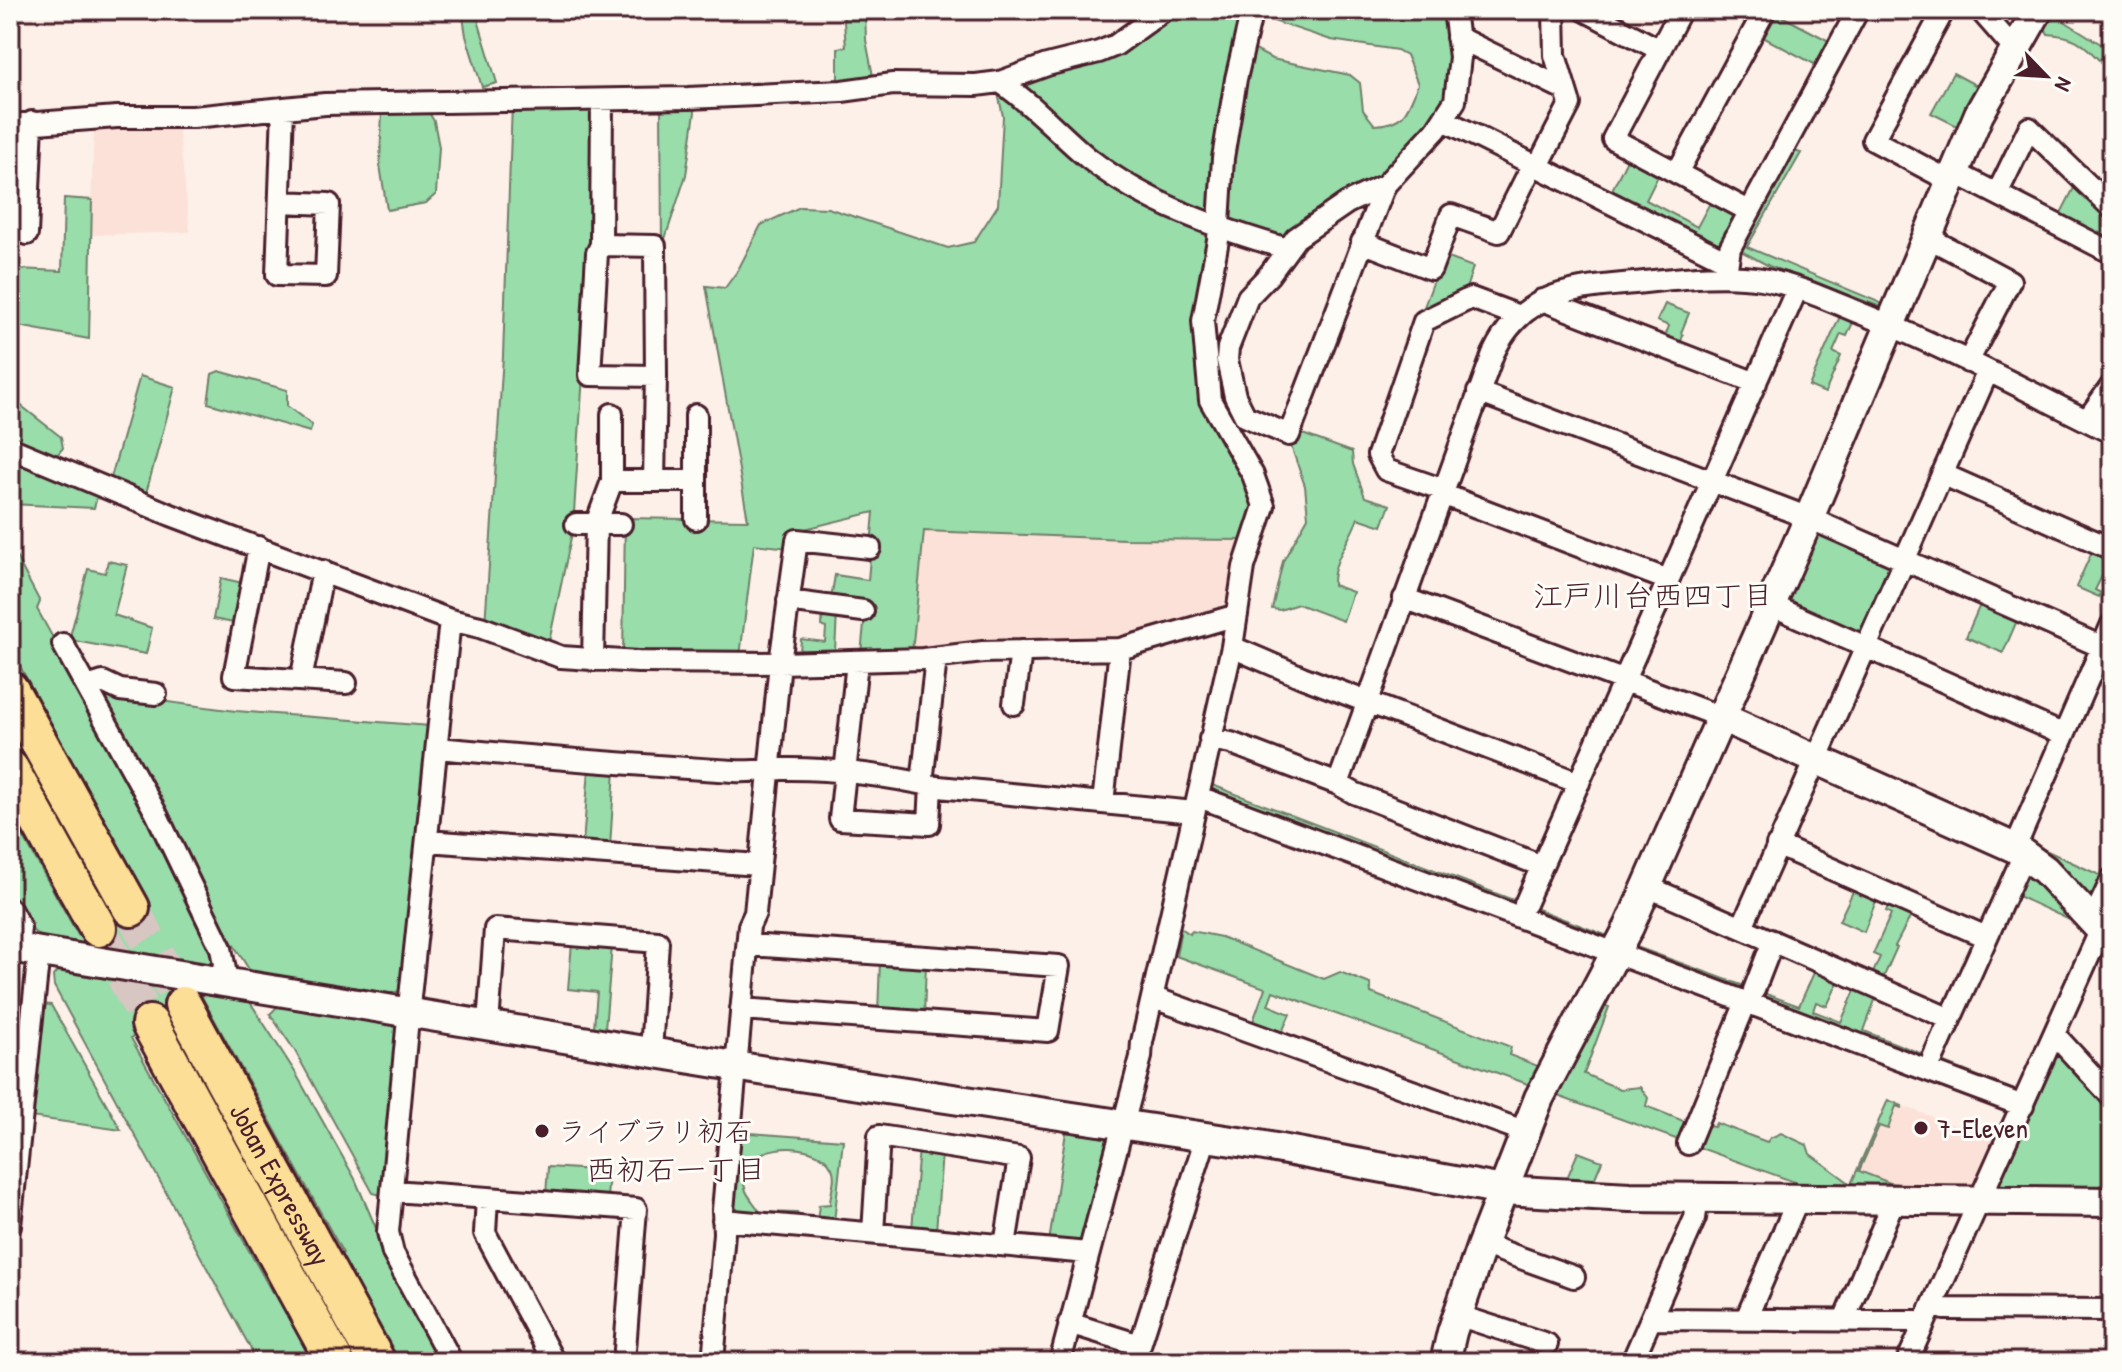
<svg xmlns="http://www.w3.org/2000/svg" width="2122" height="1372" font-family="'Patrick Hand','Klee One',sans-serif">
<rect width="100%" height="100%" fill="#fcf0e8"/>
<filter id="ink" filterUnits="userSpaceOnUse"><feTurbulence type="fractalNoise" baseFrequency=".0125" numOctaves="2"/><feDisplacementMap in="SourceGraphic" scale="16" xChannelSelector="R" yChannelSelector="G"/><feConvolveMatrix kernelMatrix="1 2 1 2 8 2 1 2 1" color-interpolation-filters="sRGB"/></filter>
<g filter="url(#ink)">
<path fill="#fbe1d7" d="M178,125L190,232L90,235L94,128Z
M924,531L1125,539L1248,540L1232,608L1142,639L1016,646V640H980L979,645L912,653Z
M1887,1100L1999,1142L1982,1179L1971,1185H1851Z"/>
<path fill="#98ddaa" stroke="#717e6a" stroke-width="2" d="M462,10H475L497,83L482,87L466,36Z
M843,10H865L866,40L874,81L838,84V48L846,47Z
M1172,10H1248L1216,223L1138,186L1011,82Z
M1256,10H1446L1450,51L1444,104L1431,124L1385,173L1284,244L1229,226L1223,193L1246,45L1272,59L1350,75L1360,83L1363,110L1375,125C1405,124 1408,110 1418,84L1406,55L1397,50L1331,40L1255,15Z
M1772,11L1831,42L1818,66L1759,35Z
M2053,14L2112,51V64L2104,56L2099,60C2081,41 2074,36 2048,34L2045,28Z
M1953,73L1981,88L1961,128L1931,113Z
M997,89L1215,234L1201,381L1258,491L1248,540L1125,539L924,531L912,653L861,654L866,604L831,599L835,575L868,580L874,512L792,532L789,548L754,544L740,656H623L625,518L748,520L706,286L725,288L738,270L761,225L800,207L828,208L948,248L974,242L998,205L1003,116Z
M512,104L591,106L592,236L573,528L548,647L485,625L503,356Z
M693,104L695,112L686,175L662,248L661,105Z
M425,106L434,121L439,147L436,194L426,203L387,210L380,165L382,109Z
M1794,151L1801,153L1747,247L1883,304L1889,302L1884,308L1769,266L1741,251L1740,248Z
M1629,155L1660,172L1646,200L1697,227L1712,199L1732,210L1735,219L1723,241L1714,245L1610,194Z
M2077,182L2112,218V245L2059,217Z
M64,198L92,200L89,339L18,326V269L62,271Z
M1443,256L1473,267L1464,295L1421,315Z
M1665,304L1689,313L1681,333L1683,335L1679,348L1663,342L1669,326L1657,321Z
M1841,314L1854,320L1847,336L1841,334L1833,352L1841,356L1825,393L1809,386Z
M219,371L287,390V406L312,425L310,432L208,403L212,374Z
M140,376L175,387L145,497L110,481Z
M10,393L14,400L61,437L63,448L58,454L49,458L10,442Z
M1297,432L1352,452L1353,464L1365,497L1390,505L1382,526L1358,518C1350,541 1332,560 1333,585L1353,592L1343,621L1298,604L1280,610L1272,609L1283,561L1308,517L1305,486L1291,446Z
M24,460L99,490L94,508L10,504V482Z
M1823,530L1891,560L1895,570L1867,633L1857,637L1789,607L1785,599L1815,533Z
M10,545L40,602L37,609L138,792L217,957L215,964L38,936L27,924L10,893V813L78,935L147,899L10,648Z
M2094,547L2105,552L2102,559L2109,562L2095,590L2101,593L2099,597L2076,587Z
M108,561L127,565L114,615L152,628L146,654L69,640L88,569L105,573Z
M221,578L247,584L239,624L213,619Z
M1982,600L2019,616L2003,653L1966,637Z
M823,611L837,613L835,651L800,652L801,639L825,642L826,628L822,626Z
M100,693L236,711L430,726L402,990L389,994L250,971L230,939H227L165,807Z
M589,769L615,770L610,847L583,844Z
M1207,783L1613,938L1604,943L1210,795Z
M2030,843L2106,878L2099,891L2085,896Z
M2027,870L2085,927L2011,893Z
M1856,885L1914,910L1895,946L1897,947L1881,983L1875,980L1873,973L1880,957L1873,954L1891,914L1886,911L1888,906L1876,901L1864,932L1839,921Z
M1181,928L1190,934L1192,931L1221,937L1324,979L1340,972L1370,984L1371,993L1511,1047L1509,1055L1543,1068L1533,1086L1273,991L1268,1005L1290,1014L1282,1032L1289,1036L1288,1040L1251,1027L1265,988L1176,956Z
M572,943L612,946L605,1029L594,1027L597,992L568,989Z
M1631,945L1799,1006L1817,966L1841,976L1827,1006L1816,1002L1813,1011L1841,1022L1858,984L1899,1002L1897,1009L1883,1000L1882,1002L1875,1000L1864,1031L2021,1093L2013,1096L1633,953Z
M880,961L926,964L924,1016L878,1013Z
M57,971L250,1002L295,1072L355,1179L382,1242L446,1362H392L336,1257L343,1253L202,997L131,1038L272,1292L278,1288L318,1362H258L54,986L53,976Z
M42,1004L51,1005L121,1130L30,1117Z
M1600,1004L1609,1007L1584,1074L1620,1089L1640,1087L1648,1098L1646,1106L1691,1124L1684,1142L1552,1094Z
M278,1006L390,1023L398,1031L383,1191L381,1195L373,1193L295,1051L270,1014Z
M2062,1049L2112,1107V1187L2001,1186L1998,1179L2056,1051Z
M1888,1100L1902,1106V1108L1896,1106L1888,1129L1879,1126L1859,1171L1890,1183L1906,1185H1803L1692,1145L1704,1118L1709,1126L1714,1127L1716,1123L1767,1142L1770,1138L1781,1133L1807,1145L1810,1154L1851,1184Z
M737,1132L843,1140L834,1222L817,1221L819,1205L830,1204C830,1192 837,1179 832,1168C817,1135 727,1143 746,1191C749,1198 756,1205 760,1212L797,1213L800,1217L733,1214Z
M1066,1132L1106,1138L1112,1144L1087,1238L1078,1244L1049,1242Z
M919,1148L942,1152L936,1231L912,1229Z
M1578,1152L1602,1161L1594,1180L1567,1178Z
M548,1167L609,1171L607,1199L546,1195Z"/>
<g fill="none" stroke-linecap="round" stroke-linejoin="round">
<path stroke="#d8c6c2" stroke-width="36" stroke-dasharray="36 18" stroke-linecap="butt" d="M131,908L183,1005
M98,928L150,1024"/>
<g stroke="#4a1f2b" stroke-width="26">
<path id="street" d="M1584,10L1660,50
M1681,10L1613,139L1749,211
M1944,10L1873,140L1950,181
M1980,10L2015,50
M1457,37L1564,89
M1000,82C1032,103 1058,133 1088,158C1147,204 1216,228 1288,249
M1444,120L1727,261
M10,125L117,117H193L325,104L688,98L842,91L893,84L976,85L1000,82L1047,65L1099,52L1116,45L1164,10
M1538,166L1570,104L1555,55L1554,10
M1954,172L2112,253
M1677,173L1765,10
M1385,185L1347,203L1296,238L1269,275L1248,297L1228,348L1227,360L1235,396L1245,416L1289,435L1385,185L1436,130L1455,101L1460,57L1454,10
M1997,194L2029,128L2112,208
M280,202L329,204L326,276L277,275L283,108
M27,234L32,122
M1927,237L2010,281L1968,362
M1362,242L1431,269L1451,215L1499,232L1533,164
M601,245L655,246L656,376L590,375L597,253L601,245L602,100
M1726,274L1730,248L1858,10
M1542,300L1756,383
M1478,392L1809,518L2102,647
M2087,420L2112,385
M10,448L171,515L450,620L410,997L388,1232L393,1253L452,1362
M1942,474L2112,549
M612,481H696
M654,481L656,376
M1444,490L1386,470L1378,455L1424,321L1471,298L1519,316
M1442,494L1668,580
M696,519V415
M576,524H621
M259,547L234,676L346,683
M1404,598L1721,717
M788,601L863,611
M1771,605L2064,735
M450,620L480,627L561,657L638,662L780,663L923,659L983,652L1120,649L1237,615
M63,644L156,813L221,948L225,970L224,982
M1232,647L1302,677L1579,783
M593,660L596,524L612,481V414
M857,662L840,819L929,824L931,785
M301,680L323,571
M87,687L103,682L120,690L156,694
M1014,704L1021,651
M1210,739L1231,743L1338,784L1493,354C1520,296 1565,289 1623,284C1669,280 1717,272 1762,279C1796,285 1828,300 1860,313C1946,347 2029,392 2112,433
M437,748C536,757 635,765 734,771C750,772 766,770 782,769C834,768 889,776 939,787L1194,812
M922,783L936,658
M1338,784L1354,793L1542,866
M1199,797L2023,1106
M1103,803L1120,649
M427,841L759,865
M1777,845L1986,937
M2015,848L2112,624
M1646,886L1950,1019
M1525,904L1797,289
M10,909L20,927L18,948
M2093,920L2112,879
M1742,927L1988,371
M1754,990L1773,941
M1154,998L1526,1132
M741,1009L1048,1031L1059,966L748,945
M488,1025L495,929L658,942L651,1052
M2054,1034L2112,1097
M1933,1058L2024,854
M1688,1144L1746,1002
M393,1191L636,1209L624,1362
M487,1198L485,1233L554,1362
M723,1220L1088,1253
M10,1226L39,952
M873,1233L879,1136L1019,1158L1005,1245
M1482,1244L1574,1277
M1933,1304L1944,1309L2112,1310
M1457,1315L1547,1344
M1651,1319L1916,1321L1924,1325
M1746,1319L1798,1199
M1844,1320L1894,1200
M1069,1323L1140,1345L1206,1137
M713,1362L724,1233L723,1210L749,926L755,913L780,663L797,540L870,548
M1060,1362L1141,1057L1142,1042L1232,647L1244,567L1264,506L1253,475L1210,400L1203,321L1218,240L1223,158L1236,79L1252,10
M1632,1362L1695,1218L1698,1198
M1907,1362L2101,929"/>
</g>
<g stroke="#4a1f2b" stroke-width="34">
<path id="secondary" d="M1721,717L2015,848L2045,870L2112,942
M10,947L753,1069L1259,1145L1503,1190L1630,1197L2112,1202
M1445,1362L1452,1332L1482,1244L1539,1098L1629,927L1809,518L1979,114L2038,10"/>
</g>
<g stroke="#4a1f2b" stroke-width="42">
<g id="highway">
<path d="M10,690L131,908"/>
<path d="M10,769L98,928"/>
<path id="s1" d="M183,1005L377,1362"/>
<path d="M150,1024L335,1362"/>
</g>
</g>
<use href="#street" stroke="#fdfcf7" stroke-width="20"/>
<use href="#secondary" stroke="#fdfcf7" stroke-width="28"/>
<use href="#highway" stroke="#fdde96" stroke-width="36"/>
</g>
</g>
<g fill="#4a1f2b" stroke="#fdfcf7" stroke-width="3">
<circle cx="1921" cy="1128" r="8"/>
<circle cx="542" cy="1131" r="8"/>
</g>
<g text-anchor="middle" stroke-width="6" stroke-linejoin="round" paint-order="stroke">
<g font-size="28" fill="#4a1f2b" stroke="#fdfcf7" text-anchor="start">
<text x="1937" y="1138">7-Eleven</text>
<text x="558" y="1141">ライブラリ初石</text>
</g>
<g font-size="28" fill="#4a1f2b" stroke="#fdfcf7">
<text dy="10" stroke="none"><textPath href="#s1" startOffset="204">Joban Expressway</textPath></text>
</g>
<g font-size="30" fill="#4a1f2b" stroke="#fdfcf7">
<text x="1653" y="606">江戸川台西四丁目</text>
<text x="676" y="1180">西初石一丁目</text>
</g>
</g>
<rect width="2122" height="1372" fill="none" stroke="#fdfcf7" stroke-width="40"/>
<rect x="20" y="20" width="2082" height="1332" fill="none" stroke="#4a1f2b" stroke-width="3" filter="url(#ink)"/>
<g transform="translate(2046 76) rotate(115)" stroke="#fdfcf7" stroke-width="6" paint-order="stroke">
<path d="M0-6L14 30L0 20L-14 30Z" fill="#4a1f2b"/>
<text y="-12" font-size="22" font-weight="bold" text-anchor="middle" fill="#4a1f2b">N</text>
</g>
</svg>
